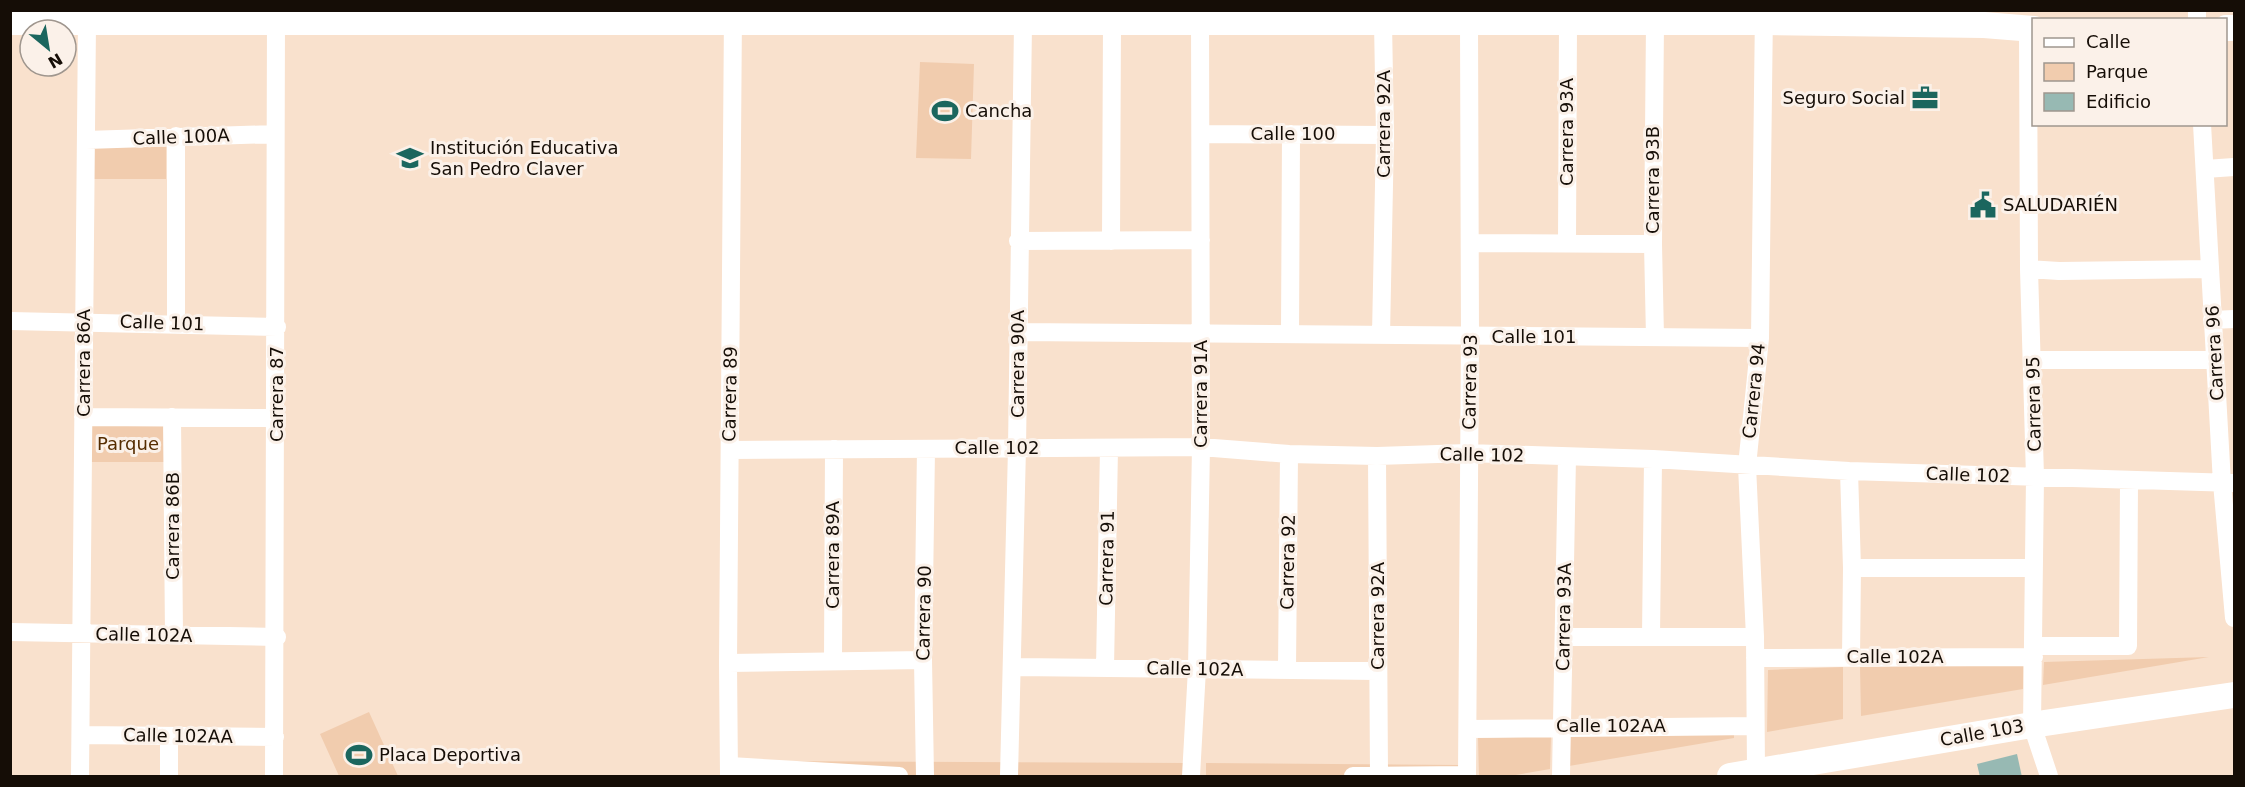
<svg xmlns="http://www.w3.org/2000/svg" width="2245" height="787" font-family="'DejaVu Sans',sans-serif">
<rect width="100%" height="100%" fill="#f9e1cd"/>
<path fill="#f1ccae" d="M920,62L974,64L971,159L916,158Z
M94,143L166,144V179H94Z
M164,425V462H91V426Z
M2209,657L2043,685L2044,662Z
M2023,663V689L1861,716L1860,667Z
M1843,667V719L1767,732L1768,670Z
M369,712L398,776H339L320,734Z
M1734,730V738L1569,766L1570,735Z
M1551,736L1550,769L1510,776H1479L1478,738Z
M745,761L1187,763L1186,776H744Z
M1206,763L1459,765L1458,776H1206Z"/>
<path fill="#97b9b3" d="M2017,754L2022,777H1980L1977,764Z"/>
<g fill="none" stroke-linecap="round" stroke-linejoin="round">
<path stroke="#fff" stroke-width="18" d="M2197,10V20
M1655,22L1653,244L1655,337
M2028,29L2029,269L2035,477L2032,725L2049,776
M2202,124L2222,483L2234,618
M1202,134L1385,135
M176,136V324
M86,140L275,134
M2205,169L2234,167
M1018,241L1201,240
M1111,241L1112,24
M1567,242L1568,22
M1471,243L1653,244
M2029,269L2059,271L2210,269
M2212,320L2234,319
M10,321L277,327
M1018,332L1760,338
M1290,334L1291,134
M1381,335L1385,135L1383,22
M2033,360H2215
M83,417L277,418
M172,417L174,635
M730,450L1201,447L1289,454L1377,456L1468,453L1653,459L1849,471L2234,483
M1377,456L1379,776
M1849,471L1852,568L1851,658
M1852,568H2033
M10,632L277,637
M1564,637H1755
M1651,637L1653,459
M2034,646H2128L2129,482
M1755,658L2034,657
M833,661L834,449
M728,663L923,660
M1013,667L1378,671
M1105,668L1109,448
M1287,670L1289,454
M1468,729L1755,726
M81,735L275,737
M730,766L899,776
M1756,772L1755,637L1747,466L1760,338L1764,10
M80,776L87,22
M169,776V736
M274,776L276,12
M729,776L728,663L733,12
M925,776L923,660L926,449
M1009,776L1017,448L1023,24
M1191,776L1197,669L1201,447L1200,11
M1353,776L1467,775
M1467,776L1470,336L1469,23
M1561,776L1567,457"/>
<path stroke="#fff" stroke-width="26" d="M10,22H1764L1984,25L2034,29
M2226,28H2234
M1730,776L2032,725L2234,695"/>
</g>
<defs>
<g id="office-bare" transform="scale(2.07)"><path d="M-6-3h4V-5.5h4V-3h4V5H-6ZM-1-4.5V-3h2v-1.5ZM-6 0V1H6V0Z" fill="#1b665e" stroke="#fbf1e9" stroke-width="2.5" paint-order="stroke"/></g>
<g id="stadium-bare" transform="scale(2.07)"><path d="M0-5a6.5 5 0 1 0 0 10a6.5 5 0 1 0 0-10ZM-3.5-1.8h7v3.6h-7Z" fill="#1b665e" stroke="#fbf1e9" stroke-width="2.5" paint-order="stroke"/></g>
<g id="school-bare" transform="scale(2.07)"><path d="M0-5L7-2L0 1L-7-2ZM-4 1L0 2.5L4 1V4Q0 6-4 4Z" fill="#1b665e" stroke="#fbf1e9" stroke-width="2.5" paint-order="stroke"/></g>
<g id="civic-bare" transform="scale(2.07)"><path d="M-.6-6.5H3V-4.5H.6V-3L4-1V1h2V6H-6V1h2V-1L-.6-3ZM-1.2 2.5V6h2.4V2.5Z" fill="#1b665e" stroke="#fbf1e9" stroke-width="2.5" paint-order="stroke"/></g>
</defs>
<g fill-rule="evenodd">
<use href="#office-bare" x="1925" y="98"/>
<use href="#stadium-bare" x="945" y="111"/>
<use href="#school-bare" x="410" y="158"/>
<use href="#civic-bare" x="1983" y="205"/>
<use href="#stadium-bare" x="359" y="755"/>
</g>
<g text-anchor="middle" stroke-width="6" stroke-linejoin="round" paint-order="stroke">
<g font-size="18" fill="#150d06" stroke="#fbf1e9" text-anchor="start">
<text x="1905" y="104" text-anchor="end">Seguro Social</text>
<text x="965" y="117">Cancha</text>
<text x="430" y="154">Institución Educativa<tspan x="430" dy="21">San Pedro Claver</tspan></text>
<text x="2003" y="211">SALUDARIÉN</text>
<text x="379" y="761">Placa Deportiva</text>
</g>
<g font-size="18" fill="#150d06" stroke="#fbf1e9">
<text transform="translate(1384 124) rotate(-90)" y="6">Carrera 92A</text>
<text transform="translate(1567 132) rotate(-90)" y="6">Carrera 93A</text>
<text x="1293" y="140">Calle 100</text>
<text transform="translate(181 137) rotate(-2)" y="6">Calle 100A</text>
<text transform="translate(1653 180) rotate(-90)" y="6">Carrera 93B</text>
<text transform="translate(162 323) rotate(2)" y="6">Calle 101</text>
<text x="1534" y="343">Calle 101</text>
<text transform="translate(2215 353) rotate(-93)" y="6">Carrera 96</text>
<text transform="translate(84 363) rotate(-90)" y="6">Carrera 86A</text>
<text transform="translate(1018 364) rotate(-90)" y="6">Carrera 90A</text>
<text transform="translate(1470 382) rotate(-89)" y="6">Carrera 93</text>
<text transform="translate(1754 391) rotate(-84)" y="6">Carrera 94</text>
<text transform="translate(277 394) rotate(-90)" y="6">Carrera 87</text>
<text transform="translate(730 394) rotate(-89)" y="6">Carrera 89</text>
<text transform="translate(1201 394) rotate(-90)" y="6">Carrera 91A</text>
<text transform="translate(2034 404) rotate(-91)" y="6">Carrera 95</text>
<text x="997" y="454">Calle 102</text>
<text transform="translate(1482 455) rotate(1)" y="6">Calle 102</text>
<text transform="translate(1968 475) rotate(2)" y="6">Calle 102</text>
<text transform="translate(173 526) rotate(-90)" y="6">Carrera 86B</text>
<text transform="translate(833 555) rotate(-90)" y="6">Carrera 89A</text>
<text transform="translate(1107 558) rotate(-89)" y="6">Carrera 91</text>
<text transform="translate(1288 562) rotate(-89)" y="6">Carrera 92</text>
<text transform="translate(924 613) rotate(-89)" y="6">Carrera 90</text>
<text transform="translate(1378 616) rotate(-90)" y="6">Carrera 92A</text>
<text transform="translate(1564 617) rotate(-89)" y="6">Carrera 93A</text>
<text transform="translate(144 635) rotate(1)" y="6">Calle 102A</text>
<text x="1895" y="663">Calle 102A</text>
<text transform="translate(1195 669) rotate(1)" y="6">Calle 102A</text>
<text x="1611" y="732">Calle 102AA</text>
<text transform="translate(1982 733) rotate(-10)" y="6">Calle 103</text>
<text transform="translate(178 736) rotate(1)" y="6">Calle 102AA</text>
</g>
<g font-size="18" fill="#552c00" stroke="#fbf1e9">
<text x="128" y="450">Parque</text>
</g>
</g>
<rect width="2245" height="787" fill="none" stroke="#150d06" stroke-width="24"/>
<rect x="2032" y="18" width="195" height="108" fill="#fbf1e9" stroke="#9f968e" stroke-width="1.5"/>
<rect x="2044" y="38" width="30" height="9" fill="#ffffff" stroke="#9f968e" stroke-width="1.5"/>
<text x="2086" y="48" font-size="18" fill="#150d06">Calle</text>
<rect x="2044" y="63" width="30" height="18" fill="#f1ccae" stroke="#9f968e" stroke-width="1.5"/>
<text x="2086" y="78" font-size="18" fill="#150d06">Parque</text>
<rect x="2044" y="93" width="30" height="18" fill="#97b9b3" stroke="#9f968e" stroke-width="1.5"/>
<text x="2086" y="108" font-size="18" fill="#150d06">Edificio</text>
<g transform="translate(48 48) rotate(150)"><circle r="28" fill="#fbf1e9" stroke="#9f968e" stroke-width="1.5"/>
<path d="M0-4.5L10 22L0 15L-10 22Z" fill="#1b665e"/>
<text y="-9" font-size="16" font-weight="bold" text-anchor="middle" fill="#150d06">N</text>
</g>
</svg>
